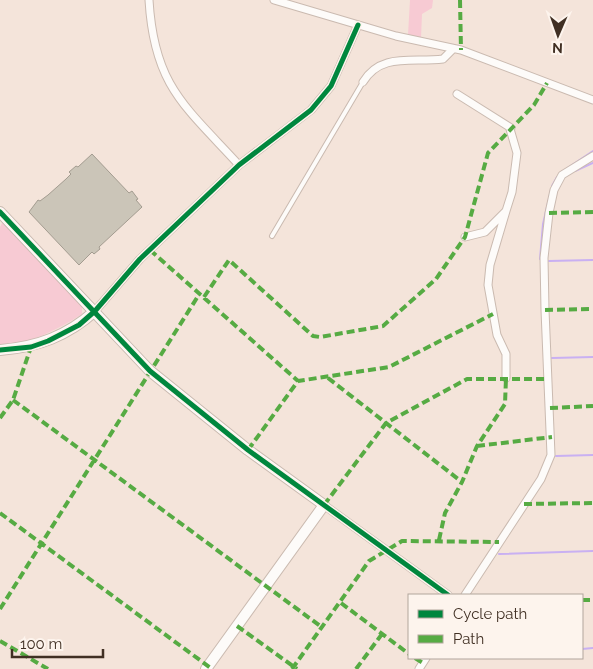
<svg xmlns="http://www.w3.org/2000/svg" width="593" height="669" font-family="Raleway,sans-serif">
<rect width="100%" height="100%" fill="#f4e4da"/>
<path fill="#f7cad3" d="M410,0H433L432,8L422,14L421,38L408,35Z
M3,221L82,304V314C56,331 30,343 0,347V227Z"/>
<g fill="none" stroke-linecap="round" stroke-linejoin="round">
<path stroke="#c9b0f2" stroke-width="2" d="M575,171L593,163
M560,173L593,151
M552,186L557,177
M540,259L543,224L551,190
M549,261L593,260
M552,358L593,357
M556,456L593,455
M499,554L593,551
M582,649L593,648"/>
</g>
<path fill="#cbc5b8" stroke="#a39c90" d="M92,154L129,193L132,191L138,199L136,200L142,207L99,247L100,249L94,254L92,252L79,265L29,212L38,200L40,201L48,195L66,179L71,174L69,172L76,166L78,167Z"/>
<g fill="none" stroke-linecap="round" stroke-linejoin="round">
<g stroke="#cabab0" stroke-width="6">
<path id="lane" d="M272,236L363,82"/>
</g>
<g stroke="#cabab0" stroke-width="9">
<path id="street" d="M149,0C154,86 185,106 239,165
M274,0L396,36L461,50L593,100
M363,82C381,52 413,63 443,59L453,49
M457,94L511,128
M465,237L485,232L506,211L512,192L517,153L510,129
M95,311L140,259L239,165L311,110L331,86L358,25
M506,378V354L497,335L488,285L490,265L506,211
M324,505L448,595
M465,595L541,479L551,455L545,310L544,258L549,213L554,190L562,175L593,156
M419,669L426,658"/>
</g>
<g stroke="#cabab0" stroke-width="12">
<path id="secondary" d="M0,212L150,371L248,450L324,505L206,669
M0,350C38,347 67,336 95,311"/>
</g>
<use href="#lane" stroke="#fdfbf9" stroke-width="4"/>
<use href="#street" stroke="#fdfbf9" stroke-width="7"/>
<use href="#secondary" stroke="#fdfbf9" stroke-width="10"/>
<path stroke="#56ab43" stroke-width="4" stroke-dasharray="8 4" stroke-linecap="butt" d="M460,0L461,50
M549,213L593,212
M150,250L298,381
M204,297L229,260L313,336L320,337L383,326L436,279L465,237L488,153L534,105L547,83
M545,310L593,309
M328,378L462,482
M13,400L323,628
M550,408L593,406
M0,418L13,400L31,347
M477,446L552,437
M248,450L298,381L389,367L493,314
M524,504L593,503
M324,505L386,423L467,379H548
M0,513L212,669
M439,540L445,513L462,482L477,446L505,404L506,378
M582,600H593
M341,603L409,654
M0,609L200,293
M237,626L297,669
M0,641L48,669
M415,658L423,663
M292,669L369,561L402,541L499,542
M356,669L382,634"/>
<g stroke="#fdf4ed" stroke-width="8">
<path id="cycleway" d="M0,212L150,371L248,450L448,595
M0,350L31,347L48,341L79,325L95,311L140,259L239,165L311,110L331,86L358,25"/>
</g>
<use href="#cycleway" stroke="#00873e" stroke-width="5"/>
</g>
<rect x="408" y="594" width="175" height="65" fill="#fdf4ed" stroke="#b1a59c"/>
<rect x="418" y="610" width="25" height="8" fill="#00873e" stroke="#b1a59c"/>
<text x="453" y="619" font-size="15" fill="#402f23">Cycle path</text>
<rect x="418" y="635" width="25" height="8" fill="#56ab43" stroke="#b1a59c"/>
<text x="453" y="644" font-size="15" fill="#402f23">Path</text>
<g transform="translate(558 35) rotate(182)" stroke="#fdf4ed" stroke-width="4" paint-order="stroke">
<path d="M0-4L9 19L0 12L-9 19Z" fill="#402f23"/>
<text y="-8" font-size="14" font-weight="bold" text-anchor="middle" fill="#402f23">N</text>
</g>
<path d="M12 649v8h91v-8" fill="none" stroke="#402f23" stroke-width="2.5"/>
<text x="20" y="649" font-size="15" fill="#402f23" stroke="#fdf4ed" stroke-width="4" paint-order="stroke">100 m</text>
</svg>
